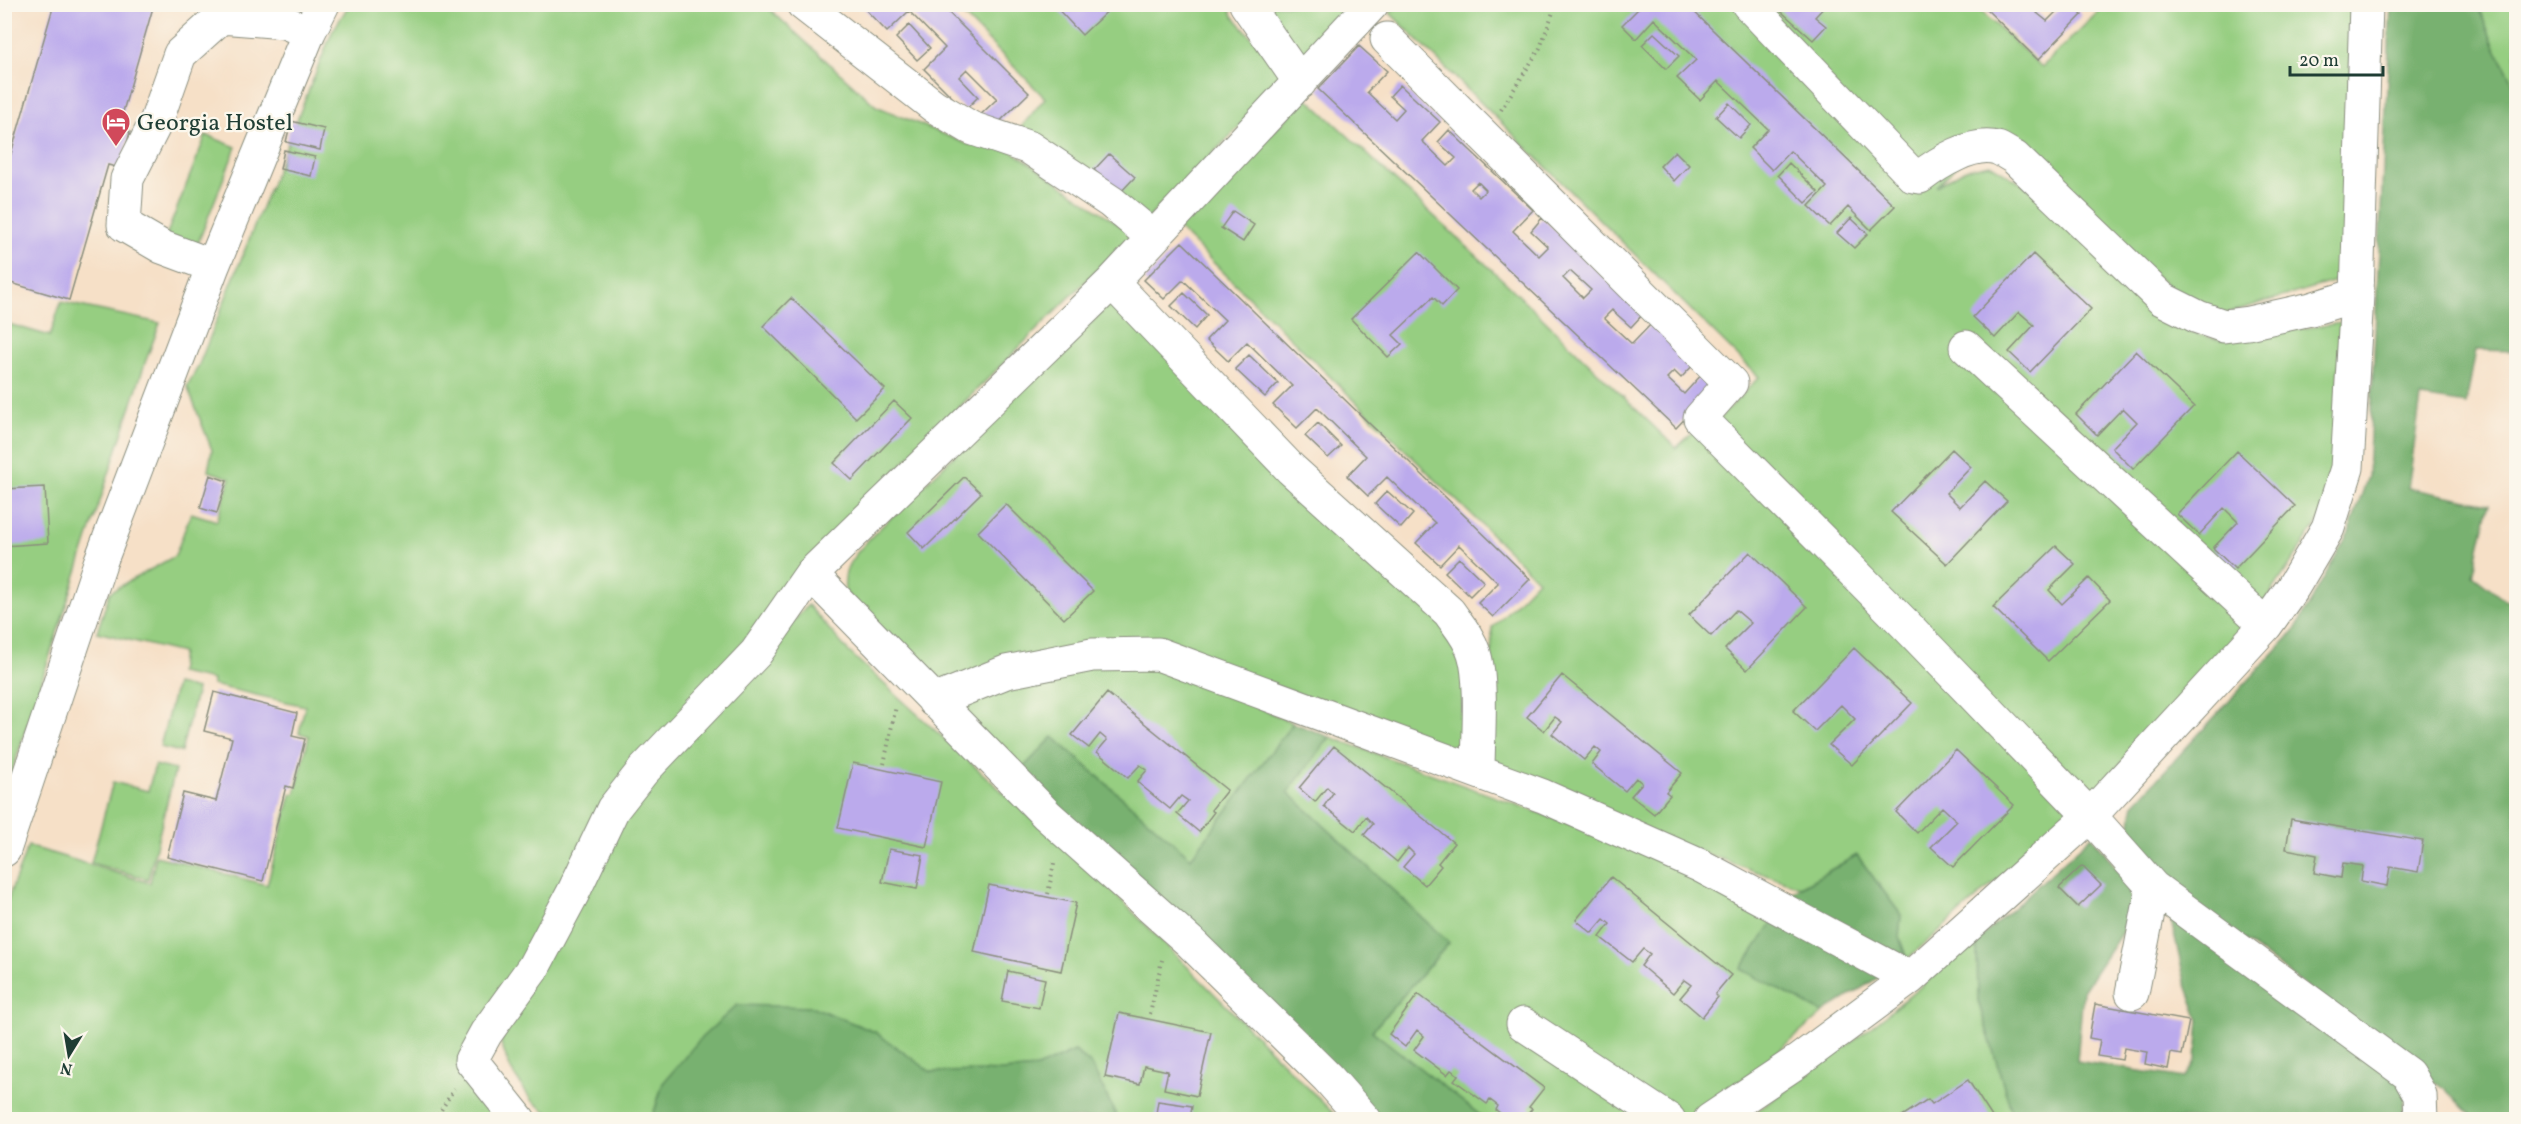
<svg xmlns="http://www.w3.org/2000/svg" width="2521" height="1124" font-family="Vollkorn,serif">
<rect width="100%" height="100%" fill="#fbf7ec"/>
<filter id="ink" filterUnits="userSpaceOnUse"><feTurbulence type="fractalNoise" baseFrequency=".0167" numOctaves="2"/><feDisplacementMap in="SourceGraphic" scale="12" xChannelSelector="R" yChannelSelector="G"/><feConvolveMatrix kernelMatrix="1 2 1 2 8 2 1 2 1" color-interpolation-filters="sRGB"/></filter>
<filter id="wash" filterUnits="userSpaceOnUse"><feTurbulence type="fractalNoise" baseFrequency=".008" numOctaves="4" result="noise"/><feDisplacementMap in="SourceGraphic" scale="24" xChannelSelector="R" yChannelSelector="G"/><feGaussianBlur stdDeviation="1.35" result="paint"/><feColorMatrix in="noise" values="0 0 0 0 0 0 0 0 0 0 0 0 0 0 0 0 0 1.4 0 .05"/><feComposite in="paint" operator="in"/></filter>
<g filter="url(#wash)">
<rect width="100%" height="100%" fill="#f6e0c7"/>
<path fill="#96ce81" stroke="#5a865a" stroke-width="1.5" d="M349,5H765L876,106L967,144L1012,151L1133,234L863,503L634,768L509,984L460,1063L503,1119H5L4,909L28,846L150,883L156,856L267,885L291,794H295L309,736L299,733L305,706L212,685L213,680L179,673L182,653L97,632L110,592L175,556L191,513L217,521L230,478L208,471L212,450L187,386L198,367L332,32Z
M953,5H1229L1233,16L1288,78L1147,219L1017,132L1045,98Z
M1264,5H1358L1302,63Z
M1398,5H1974L2042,67L2098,12L2094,5H2353L2345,272L2339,280L2224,314L2181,296L1985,140L1936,186L1966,169L1990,164L2027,187L2191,333L2221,340L2341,323L2333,479L2324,513L2269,596L2200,679L2077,810L1907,959L1899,937L1901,915L1857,855L1800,887L1645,832L1488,771L1492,628L1538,580L1177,227L1307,98L1505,282L1676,448L1697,429L1721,417L1759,377L1390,13Z
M2477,5H2516V88L2494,45Z
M206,135L236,147L194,253L164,241Z
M1116,298L1457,636L1475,765L1145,644L937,689L845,592C842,565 854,557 870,538Z
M61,302L160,323L145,363L5,793V323L50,336Z
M808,605L849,652L1114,893L1339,1119H1118L1091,1065L1075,1051L1037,1068L1003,1071L931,1072L875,1032L663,1083L652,1119H557L531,1100L511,1070L501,1044L504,1027L631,800Z
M1090,661L1183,673L1293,723L1191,858L1053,737L1021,770L951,703Z
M176,684L197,689L181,752L160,747Z
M1330,737L1622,843L1777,917L1741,969L1823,1013L1756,1070L1683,1120L1485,1119L1372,1031L1449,943L1288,792Z
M155,765L175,770L148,879L91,863L113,782L148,791Z
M1977,941L1978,1001L2014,1119L1745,1120L1855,1040Z"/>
<path fill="#78b16f" stroke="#4c7752" stroke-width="1.5" d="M2391,5H2477L2494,45L2516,88V219L2511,232V250L2516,252V351L2476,350L2466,404L2421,397L2408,488L2489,504L2473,575L2516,608V1119H2474L2445,1089L2165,882C2142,855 2124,842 2134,804L2295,630L2349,532L2368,476Z
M1293,723L1330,737L1288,792L1449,943L1372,1031L1485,1119H1370L1021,770L1053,737L1191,858Z
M2092,836L2128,883L2134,914L2083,991L2077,1061L2184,1078L2196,1060L2199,1020L2185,982L2167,903L2398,1078L2406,1094L2402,1119H2014L1978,1001L1977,941Z
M1857,855L1901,915L1899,937L1907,959L1823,1013L1741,969L1794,891Z
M737,1005L813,1007L875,1032L931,1072L1003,1071L1037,1068L1075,1051L1091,1065L1118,1119H652L663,1083L700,1039Z"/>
<g id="blocks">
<path fill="#bbaaec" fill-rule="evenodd" d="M54,4H154L118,129L130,132L120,168L108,165L69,300L4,281V178Z
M1053,4H1080L1084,8L1088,4H1115L1082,35Z
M1643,4H1686L1895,206L1871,230L1848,207L1830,226L1809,206L1827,187L1790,151L1772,170L1750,148L1768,129L1718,81L1700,100L1677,78L1696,60L1654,19L1636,39L1622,25Z
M1773,4H1827L1815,17L1826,26L1813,40Z
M1981,4H2046L2037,13L2047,21L2064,4H2072L2082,15L2038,60Z
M864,5H941L1029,93L988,133L975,120L997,99L967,69L959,77L978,97L965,110L924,69L945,48L909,11L887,32L862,6Z
M909,25L930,48L917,60L896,38Z
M1654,33L1679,56L1666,69L1642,45Z
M1359,46L1387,71L1367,92L1395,119L1404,109L1390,96L1400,85L1440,122L1422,141L1448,166L1456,158L1438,142L1449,130L1533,210L1513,231L1539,256L1548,247L1531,231L1542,218L1643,314L1631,327L1612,310L1604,318L1632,344L1652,323L1695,363L1681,378L1674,371L1667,378L1684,394L1704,372L1718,384L1676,428L1318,89ZM1478,182L1486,190L1479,197L1471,189ZM1570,271L1591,290L1583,298L1563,278Z
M1729,103L1751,125L1739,138L1716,117Z
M291,121L324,129L320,150L286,142Z
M284,150L315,157L311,176L280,169Z
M1675,151L1689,165L1674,181L1660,166Z
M1109,154L1135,177L1120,193L1094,170Z
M1789,163L1818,192L1806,203L1778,175Z
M1233,211L1254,225L1243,242L1221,228Z
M1851,218L1868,234L1854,248L1837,233Z
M1182,242L1530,579L1493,617L1478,603L1498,583L1459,545L1440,565L1416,543L1435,523L1387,477L1368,496L1347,476L1366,456L1317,408L1297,428L1273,405L1292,386L1247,342L1228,361L1206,340L1225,320L1183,280L1164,299L1144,280Z
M1419,252L1457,290L1442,306L1433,297L1393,335L1402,344L1388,357L1351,319Z
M2033,254L2091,309L2030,372L2009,352L2034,325L2019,312L1995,338L1973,317Z
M1184,293L1207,315L1195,329L1171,306Z
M791,298L885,389L856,418L763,326Z
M2136,351L2194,406L2133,469L2112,448L2137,422L2123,408L2097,435L2076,414Z
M1249,355L1278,383L1265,397L1235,369Z
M894,401L912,418L852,480L834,463Z
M1318,423L1341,446L1328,458L1305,436Z
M1952,449L1971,467L1946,493L1960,507L1985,481L2007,501L1947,564L1891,512Z
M2237,451L2295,506L2235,569L2213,548L2238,522L2224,508L2199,535L2177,514Z
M210,475L227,481L217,513L200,508Z
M964,477L981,493L924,549L908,532Z
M45,487L48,543L4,546V489Z
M1387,491L1413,514L1401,528L1375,504Z
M1006,504L1093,591L1064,619L978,532Z
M2056,546L2075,564L2049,590L2062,604L2089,578L2110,600L2048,661L1993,607Z
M1750,552L1807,607L1747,670L1725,649L1751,623L1736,610L1711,636L1689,615Z
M1459,558L1484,582L1470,596L1445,572Z
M1854,648L1912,703L1852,765L1829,745L1855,719L1841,705L1815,731L1793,711Z
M1562,675L1682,773L1666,792L1670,795L1654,814L1631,796L1642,783L1636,778L1625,791L1592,764L1601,752L1595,747L1584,760L1552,734L1562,722L1555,717L1544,731L1527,717Z
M214,692L297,713L292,736L305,739L293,788L286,786L263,881L167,857L183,793L216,801L232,738L204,731Z
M1107,693L1227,790L1211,810L1214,812L1199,832L1177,814L1188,801L1181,796L1170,809L1137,782L1147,770L1140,765L1128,778L1097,752L1107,740L1100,734L1089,748L1072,735Z
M1334,746L1454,843L1438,863L1441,866L1425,885L1403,867L1414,854L1408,848L1397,862L1364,835L1373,824L1366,817L1355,831L1324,806L1333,793L1327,787L1315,802L1299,788Z
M1956,750L2014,805L1953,867L1931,847L1957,821L1942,807L1917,833L1896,812Z
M853,763L941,782L926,847L838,828Z
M2291,819L2423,841L2418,872L2390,867L2387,886L2361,881L2363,866L2343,863L2341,878L2314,873L2317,855L2286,849Z
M889,849L923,855L917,889L882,882Z
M2082,866L2101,885L2078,907L2059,888Z
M1611,877L1731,975L1715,994L1718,997L1702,1017L1680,998L1691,985L1684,980L1673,993L1641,966L1650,954L1643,949L1632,962L1600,937L1610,924L1604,919L1592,933L1576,920Z
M989,885L1076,903L1061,971L974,952Z
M1008,971L1045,979L1039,1008L1002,1001Z
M1418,994L1544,1088L1529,1107L1532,1109L1523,1120H1509L1496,1110L1498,1106L1490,1100L1487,1104L1454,1080L1458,1075L1451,1070L1447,1075L1414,1050L1424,1036L1417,1030L1405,1047L1389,1034Z
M2095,1004L2189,1021L2182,1055L2171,1053L2168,1069L2145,1064L2147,1052L2124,1048L2122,1060L2097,1056L2100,1040L2089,1038Z
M1119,1013L1211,1032L1197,1096L1164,1089L1168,1071L1144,1066L1140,1084L1105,1077Z
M1968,1080L1994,1120L1899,1118L1928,1099L1932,1104Z
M1158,1101L1192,1106L1190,1120H1155Z"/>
</g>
</g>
<g filter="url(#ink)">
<use href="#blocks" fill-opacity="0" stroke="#8a8e7e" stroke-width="1.5"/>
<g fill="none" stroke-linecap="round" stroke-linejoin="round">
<g stroke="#8a8e7e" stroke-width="35">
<path id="minor" d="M803,4L934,106L971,128L1030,148L1111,202L1153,237
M1246,4L1300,82
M1748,4L1913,176L1920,177C1938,163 1973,141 1997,148C2003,150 2009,155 2014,157L2162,299L2198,317L2224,326L2248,323L2311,309L2357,295
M1387,39L1731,383L1700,418L1906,625L2090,816L2153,887L2408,1074L2420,1095L2421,1120
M213,266L162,247L124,225L127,179L156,122L180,54L221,17L284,22L309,32
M1112,282L1291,469L1449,612C1458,625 1469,637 1474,653C1483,681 1478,739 1478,771
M1966,347L2266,625
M811,574L1047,815L1190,942L1328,1078L1365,1120
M934,701L1006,672L1092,655L1158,654L1543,796L1701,866L1910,978
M4,850L100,563L213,266L309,32L323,4
M2132,993L2153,887
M1523,1024L1669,1120
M519,1120L471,1060L486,1033L533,968L573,893L613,809L643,771L756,653L811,574L1112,282L1372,4
M1710,1120L1798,1061L1910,978L2090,816L2266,625L2293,587L2328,528L2347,468L2357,295L2366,4"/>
</g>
<path stroke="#8a8e7e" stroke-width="4" stroke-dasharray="1.5 4.5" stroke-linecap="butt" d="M1501,110L1540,48L1556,4
M884,764L896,706
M1048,894L1054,863
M1150,1014L1162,960
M435,1120L454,1089"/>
<use href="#minor" stroke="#fff" stroke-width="33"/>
</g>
</g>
<defs>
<g id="hotel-pin" transform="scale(1.5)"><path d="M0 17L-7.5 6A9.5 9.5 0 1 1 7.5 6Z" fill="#d1495b" stroke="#fbf7ec"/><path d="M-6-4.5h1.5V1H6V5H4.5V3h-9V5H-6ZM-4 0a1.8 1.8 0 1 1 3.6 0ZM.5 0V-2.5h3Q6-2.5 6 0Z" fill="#fff"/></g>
</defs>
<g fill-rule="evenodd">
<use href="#hotel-pin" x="116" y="122"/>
</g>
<g text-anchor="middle" stroke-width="4.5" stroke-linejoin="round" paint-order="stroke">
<g font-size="24" fill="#1f3d34" stroke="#fbf7ec" text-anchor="start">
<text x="137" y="130">Georgia Hostel</text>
</g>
</g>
<rect width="2521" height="1124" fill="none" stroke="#fbf7ec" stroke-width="24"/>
<g transform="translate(69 1055) rotate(191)" stroke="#fbf7ec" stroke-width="4.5" paint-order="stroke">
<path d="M0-4.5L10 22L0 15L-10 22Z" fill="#1f3d34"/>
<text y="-9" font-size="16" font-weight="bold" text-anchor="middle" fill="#1f3d34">N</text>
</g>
<path d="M2290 66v9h93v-9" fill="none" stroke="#1f3d34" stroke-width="3"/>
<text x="2299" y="66" font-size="18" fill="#1f3d34" stroke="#fbf7ec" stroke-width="4.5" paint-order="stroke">20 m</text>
</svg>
